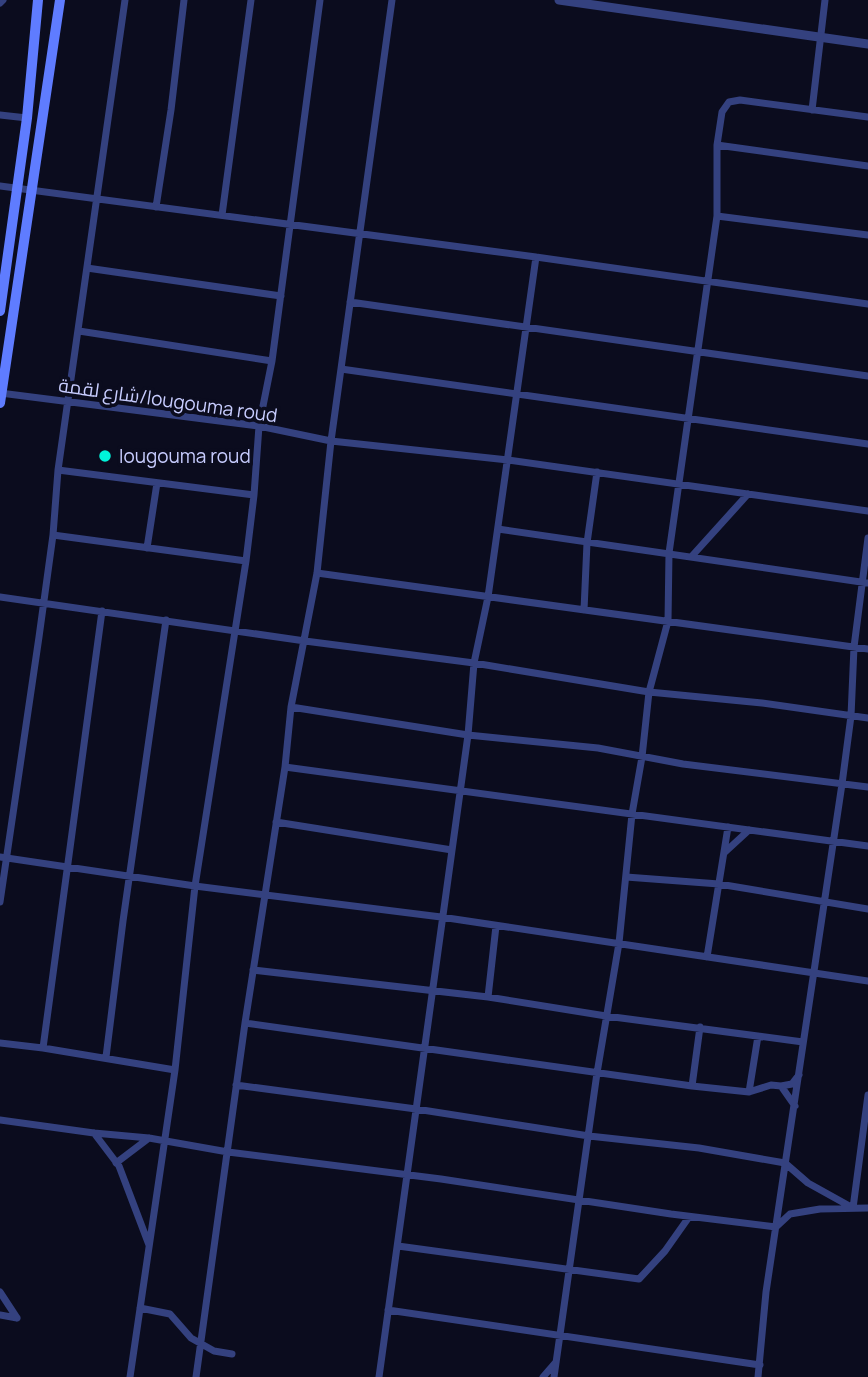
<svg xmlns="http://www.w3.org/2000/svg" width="868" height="1377" font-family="Manrope,Cairo,sans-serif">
<rect width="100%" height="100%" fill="#0b0c1e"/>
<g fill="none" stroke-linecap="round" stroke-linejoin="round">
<path stroke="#34417f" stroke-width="7" d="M0,3L3,0
M812,110L825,0
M0,115L27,118
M717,145L868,166
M0,186L536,257L868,304
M156,207L171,110L184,0
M222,215L251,0
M717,216L868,235
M87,268L281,296
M350,302L868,376
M79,331L272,361
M341,369L868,444
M0,393L259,426L331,441L508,460L868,511
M58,470L254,495
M498,529L868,583
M53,535L246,561
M147,548L157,483
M692,556L748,494
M317,573L868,649
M0,597L305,641L474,663L649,692L762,703L868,718
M584,610L587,543L597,472
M102,611L43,1048L175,1070
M291,707L468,735L598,748L683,764L868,787
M285,767L868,846
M276,822L452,850
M724,853L749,830
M0,857L195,886L441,917L868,981
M626,877L719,884L868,909
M0,902L39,637L53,535L58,470L125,0
M707,957L728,827
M253,970L488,997L606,1016L803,1042
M488,997L496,926
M245,1023L692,1086L749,1092L771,1085L781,1086L795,1106
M0,1043L43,1048
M106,1057L123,921L166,620
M236,1085L416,1109L589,1136L699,1148L785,1163L808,1183L853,1208L868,1095
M692,1086L700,1027
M781,1086L792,1084L799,1075
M749,1092L758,1036
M0,1120L94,1133L149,1138L228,1152L441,1179L671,1214L776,1227L790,1214L820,1209L868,1208
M94,1133L119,1166L149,1245
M116,1163L149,1138
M398,1246L639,1279L665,1251L689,1217
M0,1292L17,1318
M140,1308L170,1314L191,1338L214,1351L232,1354
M388,1310L760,1365
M0,1315L17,1318
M130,1377L175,1070L195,886L246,561L254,495L259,426L272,361L320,0
M196,1377L245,1023L285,767L291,707L317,573L331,441L392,0
M379,1377L468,735L474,663L488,597L536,257
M543,1377L556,1362
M554,1377L597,1073L619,943L632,814L642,757L649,692L668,621L669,553L717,216V145L722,112L729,102L740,100L868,117
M758,1377L766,1292L842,784L851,716L854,647L868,538"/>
<path stroke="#34417f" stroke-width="9" d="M559,0L868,44"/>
<path stroke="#5f7cff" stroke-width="10" d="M0,311L27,118L38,0
M0,403L60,0"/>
</g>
<circle fill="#00f3da" stroke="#0b0c1e" stroke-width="2.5" cx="105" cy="456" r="7"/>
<g text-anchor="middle" stroke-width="7" stroke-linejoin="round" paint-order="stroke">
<g font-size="19" fill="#c8cdff" stroke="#0b0c1e">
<text transform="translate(168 400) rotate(8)" y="7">شارع لقمة/lougouma roud</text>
</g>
<g font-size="19" fill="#c8cdff" stroke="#0b0c1e" text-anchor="start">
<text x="119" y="463">lougouma roud</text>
</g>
</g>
</svg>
